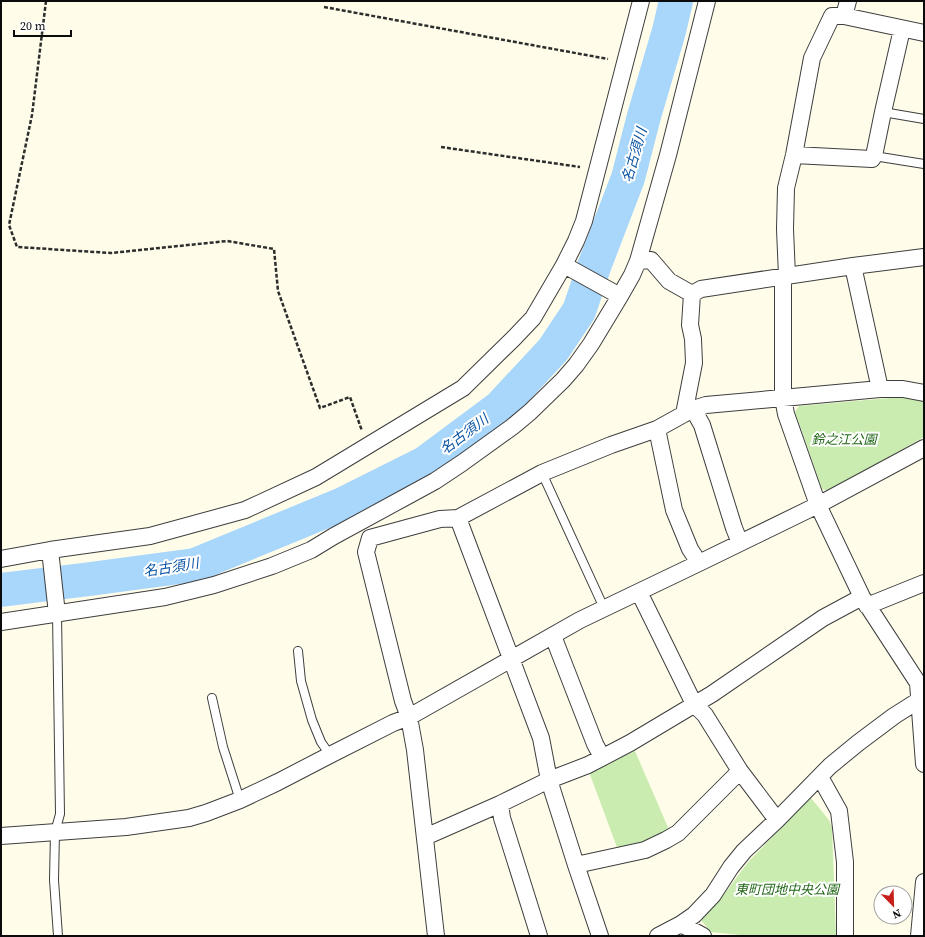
<svg xmlns="http://www.w3.org/2000/svg" width="925" height="937" font-family="'Source Serif 4','Noto Sans JP',serif">
<rect width="100%" height="100%" fill="#fffdea"/>
<path fill="#caecb0" d="M901,397L924,401V437L829,491L822,489L795,412L799,406Z
M635,751L670,832L645,844L618,850L589,772Z
M811,798L829,820L832,828L836,936H749L711,932L701,920L722,897L749,861Z"/>
<g fill="none" stroke-linecap="round" stroke-linejoin="round">
<path stroke="#a9d6fb" stroke-width="34" d="M1,590L90,579L195,565L343,504L425,463L499,408L553,350L579,311L595,264L628,178L644,116L669,31L676,1"/>
<g stroke="#3e3e3e" stroke-width="10">
<path id="lane" d="M883,112L924,119
M874,156L924,164
M542,473L604,608
M57,614L60,814L55,832L54,880L58,936
M298,651L301,681L312,720L321,742L330,755
M212,698L223,747L240,800"/>
</g>
<g stroke="#3e3e3e" stroke-width="18">
<path id="street" d="M844,16L924,33
M794,155L872,159L874,156L883,112L902,29
M638,261L651,260L669,281L692,294
M564,265L620,296
M853,266L880,389
M783,276V398L786,414L818,505L862,597L918,683L924,764
M787,276L785,229L786,188L794,155L812,58L832,16H844L848,1
M693,409L702,425L734,528L740,543
M684,414L694,363L693,339L690,325L692,294L701,289L853,266L924,257
M657,429L674,510L690,549L699,563
M458,518L541,738L549,780L576,865L600,936
M50,550L57,614
M1,559L50,550L150,536L245,510L316,477L463,388L514,338L533,318L564,265L576,241L584,221L641,1
M639,592L694,704L705,715L740,771L777,820
M867,606L924,583
M1,622L165,597L214,585L272,566L311,550L334,536L402,499L435,481L462,463L512,427L530,412L563,380L576,365L591,344L620,296L632,275L638,261L668,155L707,1
M553,636L595,744L602,757
M820,777L839,811L845,862V936
M500,804L502,818L539,936
M1,836L126,827L189,818L206,813L240,800L278,782L330,755L393,723L409,717L580,620L699,563L818,505L924,448
M425,837L500,804L549,780L588,765L630,743L712,694L823,618L862,597
M576,865L645,850L666,840L678,833L740,771
M681,924L703,936
M436,936L415,750L409,717L403,701L366,552L370,538L440,519L458,518L542,473L611,445L657,429L693,409L706,405L880,389H903L924,393
M658,936L681,924L694,915L713,895L731,867L744,851L777,820L830,766L858,743L894,716L924,697
M919,936L924,882"/>
</g>
<path stroke="#2d2d2d" stroke-width="2.5" stroke-dasharray="4 2" stroke-linecap="butt" d="M46,1L32,115L9,225L17,247L111,253L227,241L274,249L278,291L320,408L350,397L362,431
M324,7L608,59
M441,147L580,167"/>
<use href="#lane" stroke="#fff" stroke-width="8"/>
<use href="#street" stroke="#fff" stroke-width="16"/>
</g>
<g text-anchor="middle" stroke-width="4" stroke-linejoin="round" paint-order="stroke">
<g font-size="13" font-style="italic" fill="#216717" stroke="#fff">
<text x="844" y="444">鈴之江公園</text>
<text x="787" y="894">東町団地中央公園</text>
</g>
<g font-size="14" font-style="italic" fill="#0b55a6" stroke="#fff">
<text transform="translate(634 155) rotate(-74)" y="5">名古須川</text>
<text transform="translate(464 434) rotate(-37)" y="5">名古須川</text>
<text transform="translate(171 567) rotate(-9)" y="5">名古須川</text>
</g>
</g>
<rect width="925" height="937" fill="none" stroke="#0b0b0b" stroke-width="4"/>
<g transform="translate(893 905) rotate(157)"><circle r="19" fill="#ffffff" stroke="#9d9d9d"/>
<path d="M0-3L7 15L0 10L-7 15Z" fill="#c61f19"/>
<text y="-6" font-size="11" font-weight="bold" text-anchor="middle" fill="#0b0b0b">N</text>
</g>
<path d="M14 30v6h57v-6" fill="none" stroke="#0b0b0b" stroke-width="2"/>
<text x="20" y="30" font-size="12" fill="#0b0b0b" stroke="#ffffff" stroke-width="3" paint-order="stroke">20 m</text>
</svg>
